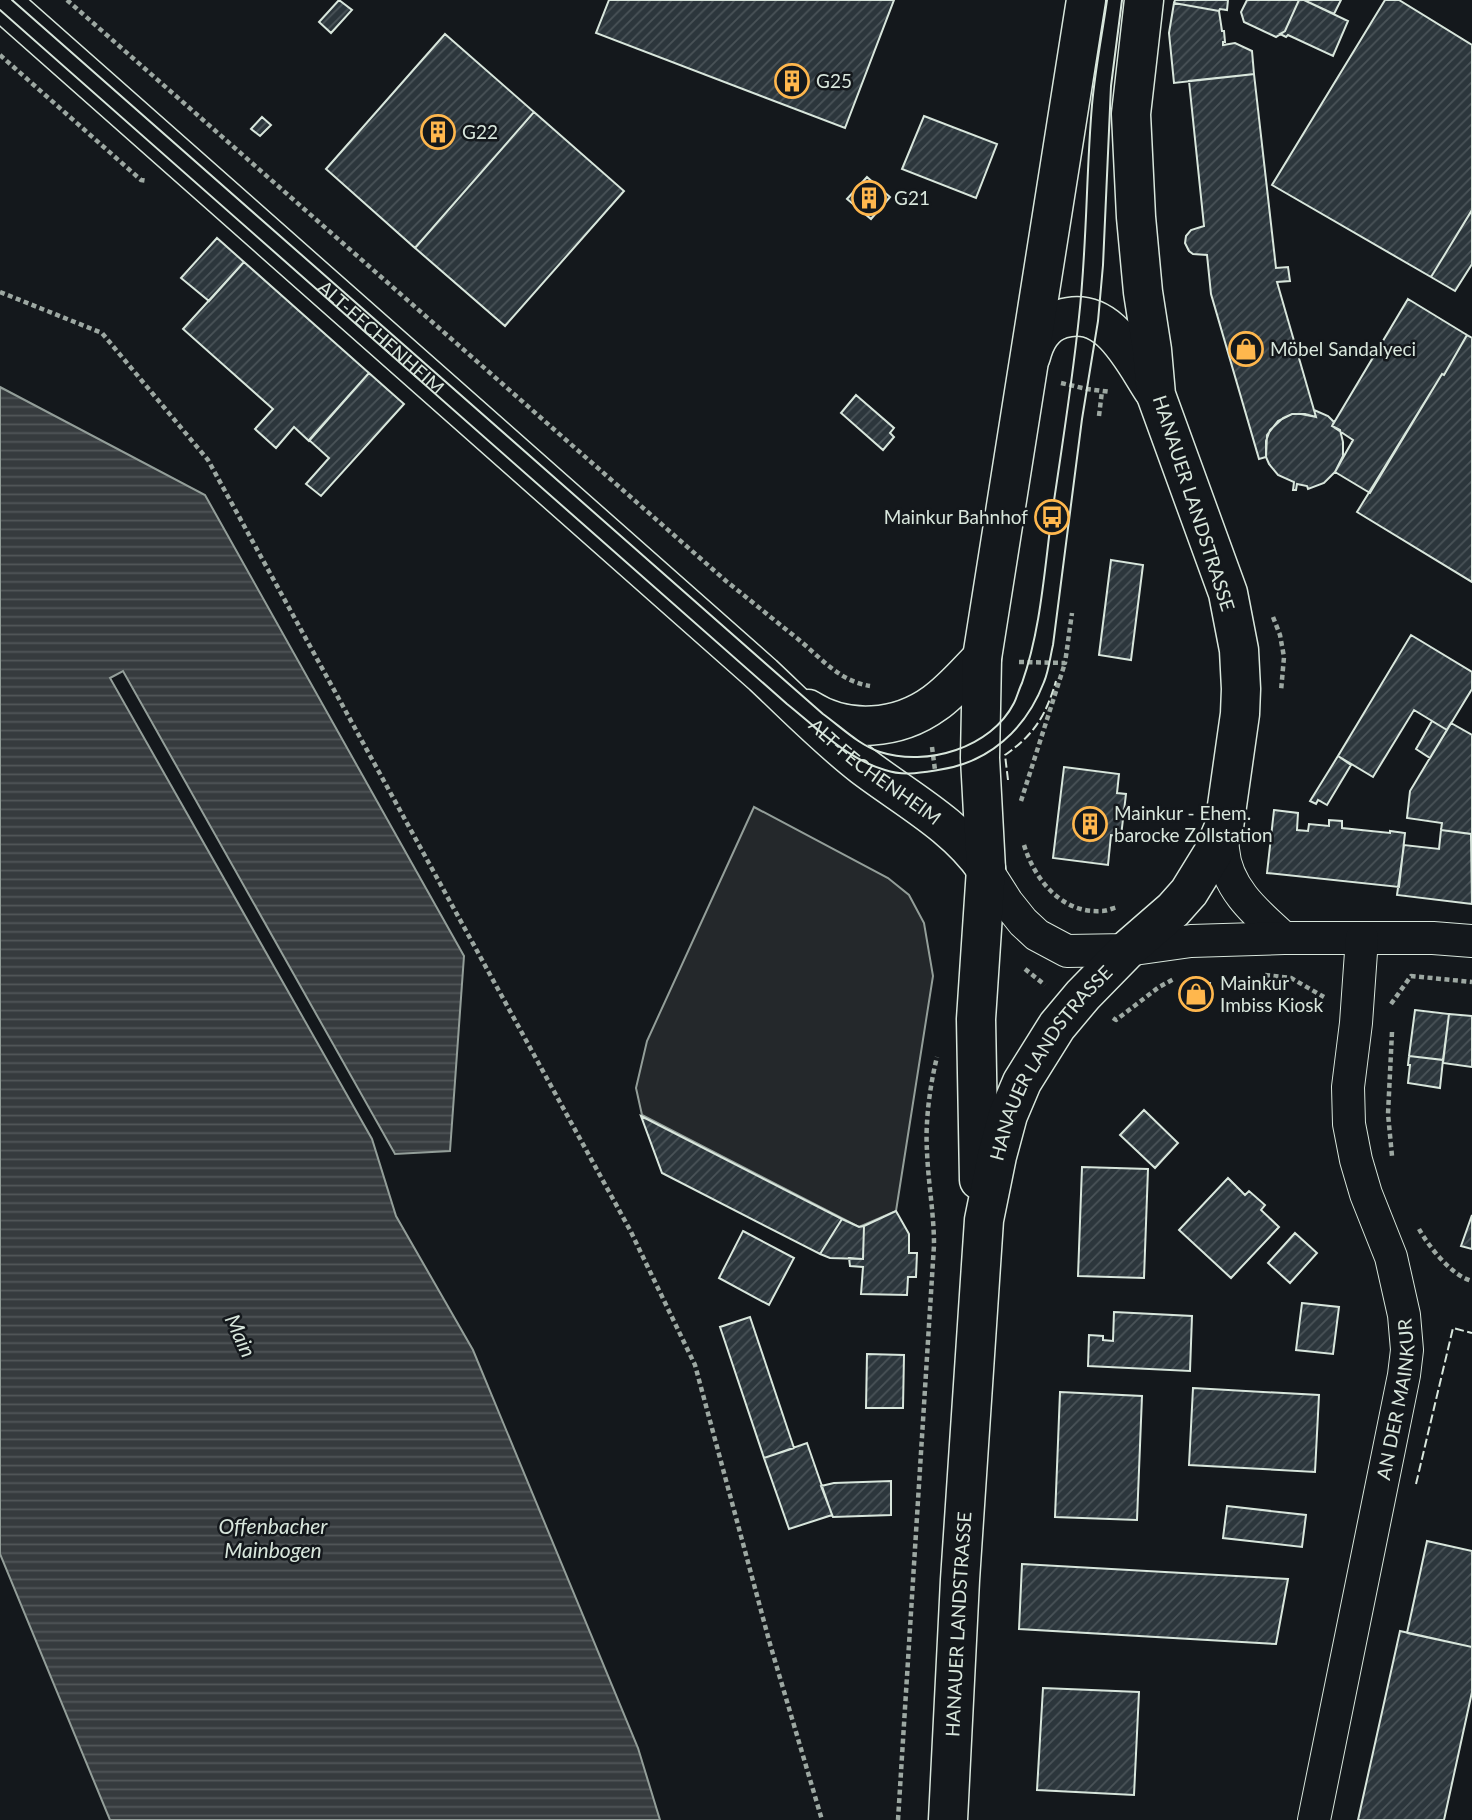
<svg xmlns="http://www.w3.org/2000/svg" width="1472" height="1820" font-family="Lato,sans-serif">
<defs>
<pattern id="water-rules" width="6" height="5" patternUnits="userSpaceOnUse" patternTransform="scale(1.75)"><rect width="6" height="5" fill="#363b3e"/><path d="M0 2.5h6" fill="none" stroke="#525759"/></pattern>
<pattern id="building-hatch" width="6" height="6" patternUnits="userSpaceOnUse" patternTransform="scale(1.75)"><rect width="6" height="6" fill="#2c363c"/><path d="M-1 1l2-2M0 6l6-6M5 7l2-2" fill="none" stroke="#4a5358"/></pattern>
</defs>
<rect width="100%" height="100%" fill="#14181c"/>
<path fill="#24282b" stroke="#939e99" stroke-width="2" d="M754,807L888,878L909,895L924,923L933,976L896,1211L859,1227L642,1115L636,1088L647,1041Z"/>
<path fill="url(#water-rules)" stroke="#939e99" stroke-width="2" d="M0,387L205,495L464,956L450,1151L395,1154L123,671L110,678L372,1139L396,1216L473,1350L638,1748L660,1820H110L0,1554Z"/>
<path fill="url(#building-hatch)" stroke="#d8e6dc" stroke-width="2" d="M339,0L352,10L331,33L319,22Z
M609,0H894L845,128L596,33Z
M1175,0H1228L1227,10L1220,9L1219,11L1174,3Z
M1247,0H1299L1285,31L1276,37L1244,22L1241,12Z
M1299,0H1304L1348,21L1333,56L1288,35L1286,37L1280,34L1285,31Z
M1304,0H1341L1334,14Z
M1385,0H1399L1472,45V210L1431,277L1272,185Z
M1174,3L1219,11L1222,31H1224L1225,42H1223V45L1235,43L1252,51L1254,74L1174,83L1169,33Z
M445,34L534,112L415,248L326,169Z
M1254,74L1276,268L1288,267L1290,281L1277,282L1316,417L1305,414H1292L1278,421L1267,435L1266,457L1259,459L1211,294L1207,255L1193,254L1189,251L1185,243L1186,236L1191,230L1204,226L1189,81Z
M534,112L624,191L505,326L415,248Z
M924,116L997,144L976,198L902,169Z
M262,117L271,125L260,136L251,129Z
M867,177L890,197L871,219L847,199Z
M1472,210V264L1455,291L1431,277Z
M217,238L244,262L209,301L181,278Z
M244,262L369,373L309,441L294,427L276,448L255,429L273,409L183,329Z
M1408,299L1467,335L1444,375L1442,374L1370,493L1335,472L1353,440L1332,426Z
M1467,335L1472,338V582L1357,512L1442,374L1444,375Z
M369,373L404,404L321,496L306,484L329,458L309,440Z
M856,395L894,428L890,433L894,437L883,450L841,413Z
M1314,410L1328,416L1334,422L1332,426L1340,430L1343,442V456L1335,472L1324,483L1308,489L1307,486L1297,484L1296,490H1293L1294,482L1278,475L1269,464L1266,457V441L1270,430L1283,418L1292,414H1301L1316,417Z
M1111,560L1143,565L1131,660L1099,655Z
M1411,635L1472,672V689L1447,730L1414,710L1373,777L1338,756Z
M1432,721L1447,730L1430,758L1416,749Z
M1451,723L1472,735V837L1471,834L1441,830L1442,823L1407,818L1410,791Z
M1338,756L1351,765L1327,805L1318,800L1316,804L1310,801Z
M1064,767L1119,774L1117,793L1126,794L1121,836L1111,835L1108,865L1053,858Z
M1274,810L1298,813L1297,830L1308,831L1309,824L1329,826V820L1342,821V828L1390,833V831L1405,833L1399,887L1267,873Z
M1441,830L1471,834L1472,904L1397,895L1404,845L1439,849Z
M1194,981L1210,983L1207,1007L1188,1005L1183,998V989L1189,983Z
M1415,1010L1449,1014L1443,1060L1409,1056Z
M1449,1014L1472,1016V1067L1443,1063Z
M1409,1056L1443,1060L1440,1088L1408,1083L1410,1065H1408Z
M1144,1110L1178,1143L1155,1168L1120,1135Z
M641,1116L842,1219L820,1254L662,1173Z
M1082,1167L1148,1169L1144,1278L1078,1276Z
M1228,1178L1245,1195L1249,1191L1265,1205L1261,1210L1279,1227L1231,1278L1179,1230Z
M896,1211L909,1234V1253H917L916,1277H908L907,1295L861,1294L863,1267L850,1266L849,1258L863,1259L864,1226Z
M1472,1215V1249L1461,1246Z
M842,1219L859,1227L864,1226L863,1259L830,1258L820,1254Z
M743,1231L794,1258L769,1305L719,1278Z
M1295,1233L1317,1253L1290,1283L1268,1263Z
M1302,1303L1339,1307L1333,1354L1296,1350Z
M1114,1312L1192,1316L1190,1371L1088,1366L1089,1335L1103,1336V1340L1113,1341Z
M750,1317L794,1448L764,1458L720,1327Z
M867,1354L904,1355L903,1408H866Z
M1193,1388L1319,1395L1315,1472L1189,1465Z
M1060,1392L1142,1396L1137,1520L1055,1517Z
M807,1443L832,1515L789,1529L764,1458Z
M891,1481V1515L833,1517L821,1486L834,1483Z
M1227,1506L1306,1515L1302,1547L1223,1538Z
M1427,1541L1472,1551V1647L1407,1633Z
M1022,1564L1288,1579L1276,1644L1019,1629Z
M1400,1631L1472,1647V1692L1444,1820H1358Z
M1043,1688L1139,1692L1134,1795L1037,1790Z"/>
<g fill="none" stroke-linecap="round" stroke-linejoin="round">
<g stroke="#d8e6dc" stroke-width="34">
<g id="minor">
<path d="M1224,827C1224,834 1222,842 1223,849C1226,888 1256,913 1284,938"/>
<path d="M986,869L1007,902L1023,922L1037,935L1067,951L1127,950L1191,941L1284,938H1433L1472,941"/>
<path id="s1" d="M1314,1820L1404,1375L1407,1350L1404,1315L1391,1257L1366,1194L1356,1160L1349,1124L1348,1087L1356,1023L1362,938"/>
</g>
</g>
<g stroke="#d8e6dc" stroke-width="41">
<g id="tertiary">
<path id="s2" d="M0,0L763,675C796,706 827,738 863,766C905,798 956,825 986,869"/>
<path d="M808,709C847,734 898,730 935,703C952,691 967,673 982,658"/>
</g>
</g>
<g stroke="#d8e6dc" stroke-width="41">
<g id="primary">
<path d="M1031,356C1035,340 1044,324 1061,319C1108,304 1132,358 1153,390"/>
<path d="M979,1180L976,1019L986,869L980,758L982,658L1086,0"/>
<path id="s3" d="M948,1820L960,1580L984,1220L997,1156L1008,1115L1022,1082L1057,1026L1083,995L1127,950L1173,910L1189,892L1213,853L1224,827L1240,714L1241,689L1239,650L1228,593L1156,395L1152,350L1143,292L1136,217L1131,114L1144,0"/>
</g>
</g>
<path stroke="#9da8a2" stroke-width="4.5" stroke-dasharray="5 3.5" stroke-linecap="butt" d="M67,0L726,581C750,600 774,620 798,639C821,658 839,681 870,686
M0,55L141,180L147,181
M0,292L102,333L208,460L630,1230L695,1365L770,1644L822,1820
M1061,383L1087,389L1111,392
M1099,416L1102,391
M1273,617L1280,635L1284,657L1281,691
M1019,662L1065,663L1072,613
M932,747L935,770
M1021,801L1065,663
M1024,845C1035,881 1063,914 1102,911C1107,911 1113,908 1118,907
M1025,969L1045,985
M1265,975L1291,978L1324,997
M1391,1004L1411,976L1472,982
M1113,1018L1116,1020L1159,987L1174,979
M1392,1032L1388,1114L1392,1156
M1419,1229C1429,1247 1452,1276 1472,1281
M898,1820L934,1245C934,1213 928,1182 927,1151C925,1122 930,1085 937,1057"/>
<use href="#minor" stroke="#14181c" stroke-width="32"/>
<use href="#tertiary" stroke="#14181c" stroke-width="38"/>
<use href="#primary" stroke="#14181c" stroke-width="38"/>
<path stroke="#d8e6dc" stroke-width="2" d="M12,0L823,714C841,727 859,745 880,752C927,767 991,748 1014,703C1017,697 1019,689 1022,683C1040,632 1044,575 1051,521C1061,453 1072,385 1079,317C1087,246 1086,175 1092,105C1095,70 1102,35 1107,0
M0,10L787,704C817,728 847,759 885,770C903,776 919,773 938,770C989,763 1026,729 1044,682C1049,670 1050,657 1053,645L1082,419L1098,321L1103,265L1111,86L1122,0"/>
<path stroke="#d8e6dc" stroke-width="2" stroke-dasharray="9 3.5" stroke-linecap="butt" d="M1008,780L1005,755C1035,734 1046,715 1056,681
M1416,1484L1453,1328L1472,1333"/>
</g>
<defs>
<g id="building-ring" transform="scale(1.75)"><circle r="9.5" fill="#14181c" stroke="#ffb74d" stroke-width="1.5"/><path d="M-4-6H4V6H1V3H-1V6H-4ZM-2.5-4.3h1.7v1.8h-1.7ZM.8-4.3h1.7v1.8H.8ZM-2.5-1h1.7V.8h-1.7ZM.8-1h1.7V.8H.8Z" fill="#ffb74d"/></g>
<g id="shop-ring" transform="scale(1.75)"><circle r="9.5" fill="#14181c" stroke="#ffb74d" stroke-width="1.5"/><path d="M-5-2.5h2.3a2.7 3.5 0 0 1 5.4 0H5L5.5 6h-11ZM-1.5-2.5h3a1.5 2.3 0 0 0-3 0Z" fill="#ffb74d"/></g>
<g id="bus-ring" transform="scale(1.75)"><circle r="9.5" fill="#14181c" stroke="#ffb74d" stroke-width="1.5"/><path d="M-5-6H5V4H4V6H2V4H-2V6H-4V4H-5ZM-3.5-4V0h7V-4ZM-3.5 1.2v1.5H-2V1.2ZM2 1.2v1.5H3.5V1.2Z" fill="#ffb74d"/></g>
</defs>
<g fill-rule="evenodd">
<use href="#building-ring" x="792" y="81"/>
<use href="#building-ring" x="438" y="132"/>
<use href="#building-ring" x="869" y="198"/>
<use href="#shop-ring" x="1246" y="349"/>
<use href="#bus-ring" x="1052" y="517"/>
<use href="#building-ring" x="1090" y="824"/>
<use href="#shop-ring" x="1196" y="994"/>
</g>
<g text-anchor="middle" stroke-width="5" stroke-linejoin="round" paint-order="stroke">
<g font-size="19" fill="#d8e6dc" stroke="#14181c" text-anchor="start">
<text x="816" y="88">G25</text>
<text x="462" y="139">G22</text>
<text x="894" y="205">G21</text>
<text x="1270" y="356">Möbel Sandalyeci</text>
<text x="1028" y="524" text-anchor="end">Mainkur Bahnhof</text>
<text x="1114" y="820">Mainkur - Ehem.<tspan x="1114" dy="22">barocke Zollstation</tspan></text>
<text x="1220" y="990">Mainkur<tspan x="1220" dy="22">Imbiss Kiosk</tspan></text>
</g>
<g font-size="19" fill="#d8e6dc" stroke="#14181c">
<text dy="7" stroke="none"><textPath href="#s2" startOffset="509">ALT-FECHENHEIM</textPath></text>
<text transform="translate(1194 503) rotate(72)" y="7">HANAUER LANDSTRASSE</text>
<text dy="7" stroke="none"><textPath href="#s2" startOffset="1167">ALT-FECHENHEIM</textPath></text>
<text dy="7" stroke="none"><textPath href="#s3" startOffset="775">HANAUER LANDSTRASSE</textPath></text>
<text dy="7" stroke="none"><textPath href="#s1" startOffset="429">AN DER MAINKUR</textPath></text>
<text dy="7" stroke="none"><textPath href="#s3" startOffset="196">HANAUER LANDSTRASSE</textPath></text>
</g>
<g font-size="21" font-style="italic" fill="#d8e6dc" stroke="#14181c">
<text transform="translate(240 1336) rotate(65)" y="7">Main</text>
<text x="273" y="1534">Offenbacher<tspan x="273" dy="24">Mainbogen</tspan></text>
</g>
</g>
</svg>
